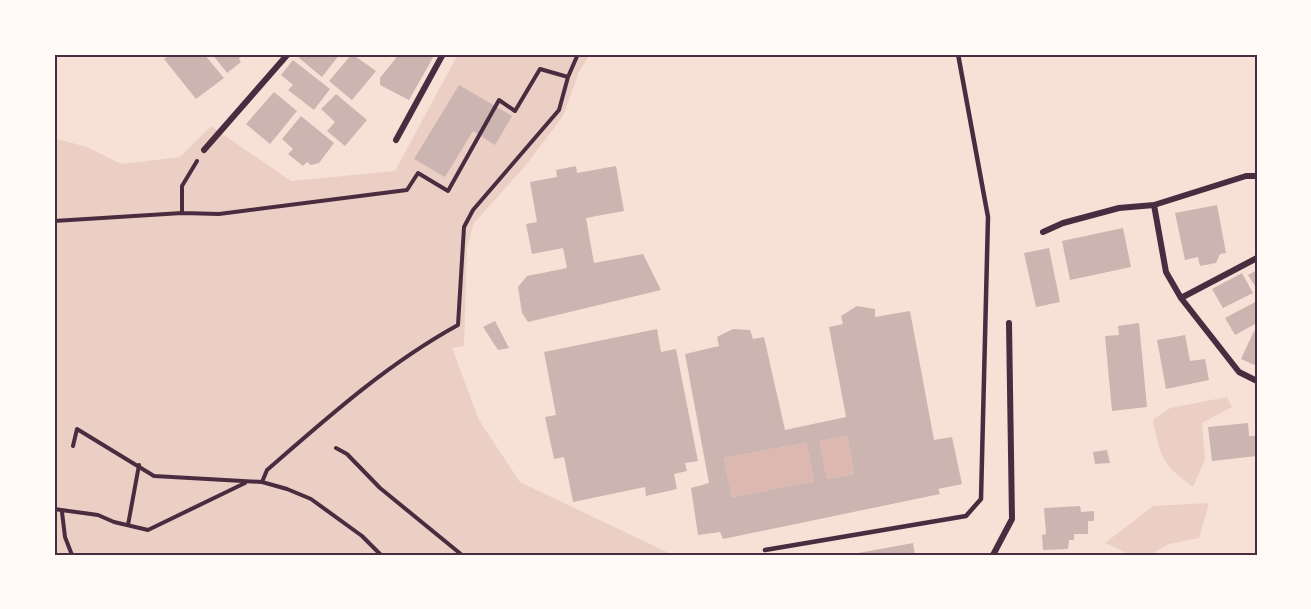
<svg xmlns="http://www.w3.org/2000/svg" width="1311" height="609" font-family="'Exo 2',sans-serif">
<rect width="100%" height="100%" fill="#f7e1d7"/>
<path fill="#ebcfc5" d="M458,54H590L579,72L563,116L526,165L474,223L467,247L464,346L452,348L479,420L520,482L673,555H54V138L87,147L121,164L180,157L211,126L291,181L395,171Z
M1227,397L1232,407L1202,423L1205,460L1193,487C1162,464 1160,457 1153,420L1170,408Z
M1209,503L1199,538L1169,544L1150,555H1131L1105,543L1153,506Z"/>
<path fill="#dcb8b0" d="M847,436L854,474L827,479L820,441Z
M806,443L814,481L732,497L724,458Z"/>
<path fill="#ccb4b1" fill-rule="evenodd" d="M171,54H204L224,78L196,99L164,59Z
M212,54H243L239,59L241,62L227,73Z
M303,54H340L322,77L299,58Z
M352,54L376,71L352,100L329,81Z
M399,54H435L409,100L380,85V78Z
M293,60L330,89L314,110L288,90L293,85L281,75Z
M459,85L512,116L495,145L473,131L445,177L414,159Z
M274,92L297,111L270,144L246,124Z
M336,94L367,120L345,146L327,131L335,122L321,109Z
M301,116L334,143L319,163L311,165L307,162L303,166L288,154L293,149L282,139Z
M576,166L577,173L616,166L624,211L586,218L594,263L643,254L661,290L528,322L522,313L518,287L527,276L567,268L563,248L532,254L526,224L537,222L530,182L557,177L556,170Z
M1217,205L1226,253L1220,254L1216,263L1200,266L1198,257L1185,260L1175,213Z
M1123,228L1131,267L1070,280L1062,241Z
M1049,248L1060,302L1036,307L1024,253Z
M1257,270V289L1248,275Z
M1242,273L1253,293L1223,308L1212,289Z
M1257,301V323L1235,335L1225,318Z
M857,306L875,309V317L910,311L934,440L952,437L962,484L938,489L940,494L723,539L720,532L698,535L691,488L709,483L685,354L719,346L717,337L733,329L750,330L753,339L764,337L785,430L846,417L829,327L843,324L841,316ZM847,436L854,474L827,479L820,441ZM806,443L814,481L732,497L724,458Z
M495,321L509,348L498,350L483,327Z
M1139,323L1147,407L1112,411L1105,336L1119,335L1118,326Z
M657,329L661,352L676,349L698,461L685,463L687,471L674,474L677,489L646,496L645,487L573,502L564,457L554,459L545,417L556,415L544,352Z
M1254,331L1257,332V366L1241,359Z
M1185,335L1190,361L1205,359L1209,380L1166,389L1157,340Z
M1248,423L1249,436H1257V456L1212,461L1208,427Z
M1107,450L1110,463L1095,464L1093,452Z
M1080,506L1081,512L1094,511V521H1088V534H1074V540H1069L1068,549L1043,550L1042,535L1046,534L1044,508Z
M913,543L915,555H853V554Z"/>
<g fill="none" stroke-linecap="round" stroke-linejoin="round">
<path stroke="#4a2c40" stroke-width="4" d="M182,213V186L197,161
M54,221L182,213L219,214L407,190L418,173L448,191L499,100L515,111L540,69L568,77
M73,446L77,429L154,476L262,482L287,489L311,499L362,536L381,555
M336,448L347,454L380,488L462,555
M262,482L267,470C328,417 387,364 458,325L464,227L473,210L559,110L568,77L578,54
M54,509L98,515L114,522L148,530L245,483
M62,512L65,537L72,555
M128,525L139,465"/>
<path stroke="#4a2c40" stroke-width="4.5" d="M765,550L966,516L981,499L988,217L958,54"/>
<path stroke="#4a2c40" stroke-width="6" d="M396,140L443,54
M204,150L288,54
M1154,205L1166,272L1181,298
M1043,232L1063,223L1119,208L1154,205L1246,176H1257
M1257,258L1181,298L1239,372L1257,381
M993,555L1012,519L1009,323"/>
</g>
<rect width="1311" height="609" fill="none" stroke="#fffaf5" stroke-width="111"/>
<rect x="56" y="56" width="1200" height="498" fill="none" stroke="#4a2c40" stroke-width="2"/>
</svg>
